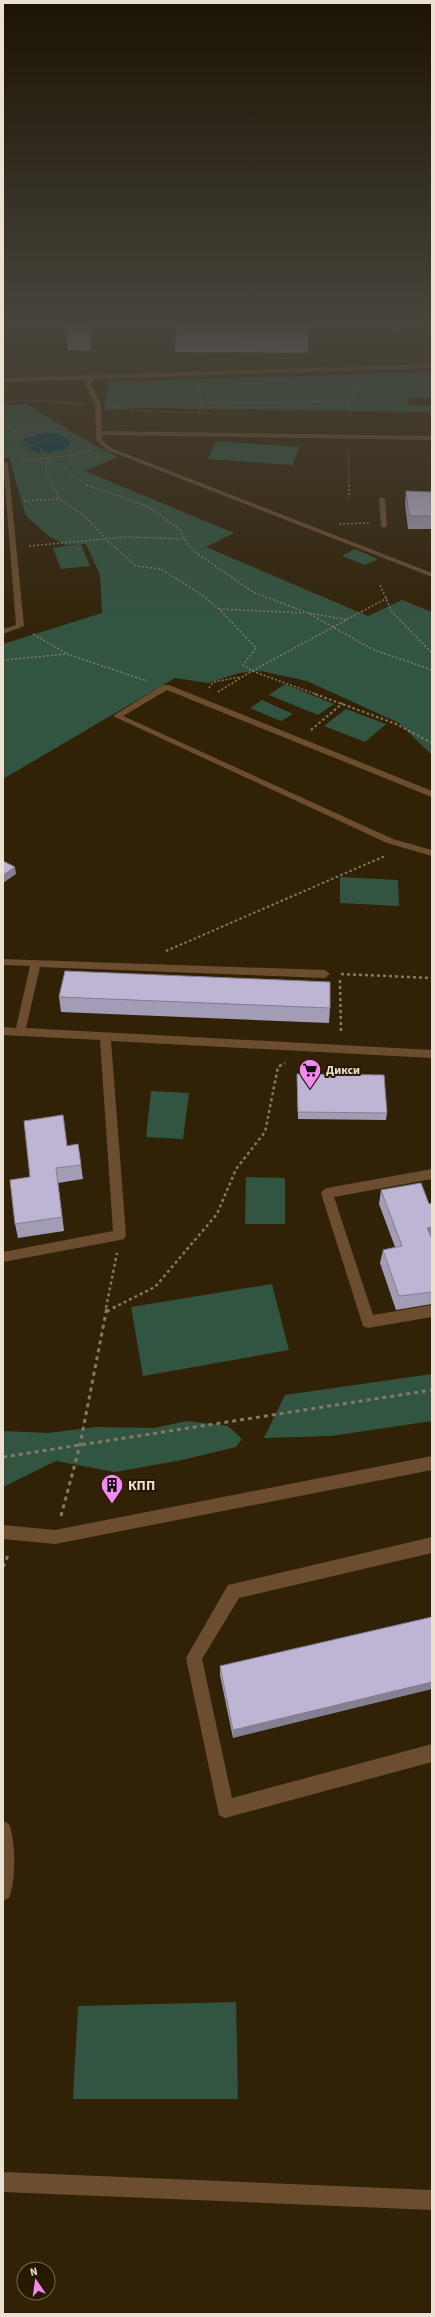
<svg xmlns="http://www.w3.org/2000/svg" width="435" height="2317" font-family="'Source Sans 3',sans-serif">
<rect width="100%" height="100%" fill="#312207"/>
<path fill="#315541" d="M432,372V398H409L407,405L432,406V412L141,408L104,410L109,382Z
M31,404L28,405L77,435L118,457L85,471L234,533L206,547L368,616L402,600L432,612V755L399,723L307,681L261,671L239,673L208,683L175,678L3,779V644L102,613L100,575L86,544H81L90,566L61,569L53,548L79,544L65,545L49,536L26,516L9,458H3V405Z
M216,441L299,447L293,465L208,459Z
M355,549L378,559L365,565L342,556Z
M285,684L334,704L318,715L269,695Z
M262,700L293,714L281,721L250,708Z
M346,709L386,724L365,742L324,726Z
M340,877L398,880L399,906L340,903Z
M151,1091L189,1093L183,1139L146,1137Z
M246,1177L285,1178V1224H245Z
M272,1284L289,1350L143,1376L131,1307Z
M432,1374V1421L331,1436L264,1438L285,1395Z
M187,1421L228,1426L242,1439L236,1447L182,1460L115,1472L56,1461L3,1487V1431L48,1433L96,1427L154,1428Z
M236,2002L238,2099H73L78,2006Z"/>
<path fill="#073f4c" d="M44,433H56L71,441L66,449C48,453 33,458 21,440Z"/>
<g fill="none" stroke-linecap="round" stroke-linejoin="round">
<path stroke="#857963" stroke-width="1" stroke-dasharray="1.5 1.5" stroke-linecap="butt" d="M3,359L6,365
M198,387L201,403L199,412
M3,402L36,401L82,404
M201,403L349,401
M425,405L430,416
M112,407L143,411L210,413
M350,415L348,402L360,383
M3,420L29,446L37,444L51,462L47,463L46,474L53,486
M348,451L349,486
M74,455L64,468L88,486
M20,461L74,455L90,450"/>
<path stroke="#857963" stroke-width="1.5" stroke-dasharray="2 2" stroke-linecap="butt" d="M52,485L60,499L87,518L108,541L136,566L161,569L202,595L219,609L256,648L243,665L252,671L318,695
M86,485L147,506L179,529L191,549L253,592L308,613L374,650L432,670
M349,485V498
M24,501L60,499
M339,524L369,523
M29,546L126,537L185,539
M380,585L392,612L432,653
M219,609L304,613
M309,613L348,620
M33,634L67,654
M3,660L67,654L147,681
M209,688L213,682L240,677
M218,692L252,671L387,598"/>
<path stroke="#857963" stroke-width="2" stroke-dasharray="2.5 2.5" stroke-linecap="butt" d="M315,694L396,724L432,743
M311,730L343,703
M166,951L385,856"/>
<path stroke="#857963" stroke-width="2.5" stroke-dasharray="3 3" stroke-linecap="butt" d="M341,974L432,978
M340,980L341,1033
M106,1308L117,1253
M113,1308L155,1287L217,1214L236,1169L265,1132L278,1067L285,1063"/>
<path stroke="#857963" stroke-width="3" stroke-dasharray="4 4" stroke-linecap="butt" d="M106,1312L115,1307
M3,1457L432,1390
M61,1516L80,1445L107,1307
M3,1567L9,1553"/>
<path fill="#6c4d30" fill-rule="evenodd" d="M382,322H388L404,332L400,333Z
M92,374L95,376L91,384L101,405L102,431L432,436V440L102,435V440L111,448L432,573V577L107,450L96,440L95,405L85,384Z
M3,461L8,463L24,626L3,634V629L16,625Z
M382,497L385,499L387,526L384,528L381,526L379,499Z
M163,685H169L432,791V797L429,796L167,690L123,716L393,839L432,850V856L387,843L113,716Z
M3,959L325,970L330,974L325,978L40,967L26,1028L432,1050V1058L111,1041L126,1235L124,1239L120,1240L3,1262V1252L113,1231L100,1040L3,1035V1027L16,1028L30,966L3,965Z
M432,1169V1179L334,1197L373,1315L432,1305V1317L368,1328L363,1326L321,1193L323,1190L327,1188Z
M432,1456V1470L55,1544L3,1539V1525L55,1530Z
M432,1537V1553L239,1598L202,1659L232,1798L432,1744V1762L225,1818L219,1815L186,1658L228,1585Z
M3,1821L9,1824C16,1840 16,1882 9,1898L3,1901Z
M3,2172L432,2190V2210L3,2192Z"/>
<path fill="#6c4d30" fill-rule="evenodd" d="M432,364V368L3,382V378Z"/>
</g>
<path fill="#a39cb6" d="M90,322L91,351L68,350L67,341Z
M175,343L308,345V353L175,352Z
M406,491L432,492V529H408L405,504Z
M59,997L330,1008L329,1023L61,1012Z
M297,1074L387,1113L386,1120L298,1119L297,1081Z
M78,1144L83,1179L58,1183L64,1231L18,1238L15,1224L30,1177L68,1146Z
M381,1190L429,1204L432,1203V1304L396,1310L380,1263L383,1250L395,1247L379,1204Z
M432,1617L233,1738L220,1675V1666Z"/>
<path fill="#857f94" d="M15,867L16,874L3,883V875Z
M56,1168L58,1183L64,1231L62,1217Z
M432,1227V1240L427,1228Z
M432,1682V1689L233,1738V1730Z"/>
<path fill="#beb5d4" stroke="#857f94" d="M67,322H90V342L67,341Z
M179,322H308V345L175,343Z
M406,491L432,492V516H409Z
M3,861L15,867L3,875Z
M65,971L330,982V1008L59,997Z
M297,1074L384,1075L387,1113L298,1112Z
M63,1115L67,1146L78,1144L81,1165L56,1168L62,1217L15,1224L10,1180L30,1177L24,1121Z
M421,1183L429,1204L432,1203V1227L427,1228L432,1239V1292L399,1296L383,1250L402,1246L381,1190Z
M432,1617V1682L233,1730L220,1666Z"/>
<linearGradient id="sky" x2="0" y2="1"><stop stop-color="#1b1304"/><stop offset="0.5" stop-color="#48443c"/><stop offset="1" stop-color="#48443c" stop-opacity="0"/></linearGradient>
<rect width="435" height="646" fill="url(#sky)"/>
<defs>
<g id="supermarket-pin" transform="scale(1.15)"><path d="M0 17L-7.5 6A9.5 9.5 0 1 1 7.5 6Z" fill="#f38af1" stroke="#271800"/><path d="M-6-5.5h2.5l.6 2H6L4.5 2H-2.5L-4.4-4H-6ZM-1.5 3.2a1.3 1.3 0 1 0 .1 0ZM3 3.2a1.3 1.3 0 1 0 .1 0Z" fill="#111"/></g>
<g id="building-pin" transform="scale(1.15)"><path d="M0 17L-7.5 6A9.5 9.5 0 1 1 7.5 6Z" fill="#f38af1" stroke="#271800"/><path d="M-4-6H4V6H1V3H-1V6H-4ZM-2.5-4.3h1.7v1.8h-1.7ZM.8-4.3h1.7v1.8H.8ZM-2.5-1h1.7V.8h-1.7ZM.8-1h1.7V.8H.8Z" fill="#111"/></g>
</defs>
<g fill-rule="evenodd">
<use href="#supermarket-pin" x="310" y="1070"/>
<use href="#building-pin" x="112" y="1485"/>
</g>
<g text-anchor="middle" stroke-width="4" stroke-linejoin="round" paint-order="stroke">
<g font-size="12" font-weight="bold" fill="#ebe1d2" stroke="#271800" text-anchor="start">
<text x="326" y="1074">Дикси</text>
</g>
<g font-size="14" font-weight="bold" fill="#ebe1d2" stroke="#271800" text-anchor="start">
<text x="128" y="1490">КПП</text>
</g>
</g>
<rect width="435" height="2317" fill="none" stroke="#ebe1d2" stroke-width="8"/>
<g transform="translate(36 2281) rotate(347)"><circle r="19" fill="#271800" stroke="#756854"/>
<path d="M0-3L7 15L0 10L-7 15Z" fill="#f38af1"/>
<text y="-6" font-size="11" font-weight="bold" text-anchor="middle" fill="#ebe1d2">N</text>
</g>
</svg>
